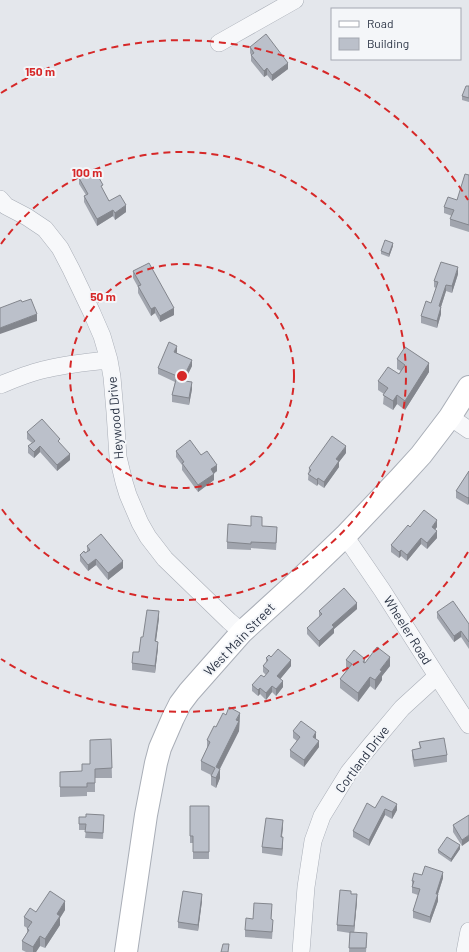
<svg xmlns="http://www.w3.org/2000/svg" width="469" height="952" font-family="Barlow,sans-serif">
<rect width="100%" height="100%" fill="#e4e7ec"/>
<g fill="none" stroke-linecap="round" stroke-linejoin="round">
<g stroke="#a9aeb7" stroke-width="18">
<path id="street" d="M219,43L295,0
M0,199L6,206L27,217L45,229L60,248L71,269L92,313L102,336L109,360L112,377L115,412L118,457L124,482L128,495L140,523L148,537L165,559L229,621L242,632
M0,385C15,379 31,372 47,369C67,364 88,362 109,360
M450,417L469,430
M345,536L382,590L437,676L469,725
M301,952L306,887L313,841L322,816L349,772L370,746L402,708L437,676
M465,952L469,931"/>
</g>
<g stroke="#a9aeb7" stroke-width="24">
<path id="secondary" d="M126,952L146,815L156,763L160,748L173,718L180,704L189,692L242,632L297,582L345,536L400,478L421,455L450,417L469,387"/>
</g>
<use href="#street" stroke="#f7f8fa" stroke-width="17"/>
<use href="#secondary" stroke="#fff" stroke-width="22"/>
</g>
<path fill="#a1a5ae" d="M250,47L288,69L272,81L267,75L264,77L251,61V55L250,53Z
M469,86V102L462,100V96Z
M469,175V232L450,226V219L452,216L444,213V207L457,200Z
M79,178L103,190L109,201L126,212L115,220L113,216L97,226L84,202V196L86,195L79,184Z
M393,246L389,257L381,254V251Z
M133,271L174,315L160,322L155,313L151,316L138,293V287L133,278Z
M458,274L452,293L446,291L441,307V314L437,328L421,323V316L431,303L436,288L434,287V281Z
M177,352V353L192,366L187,376L186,382L192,389L189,405L172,402V395L175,382L158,374V368Z
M397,359L429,372L405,410L397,404L393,410L383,404L384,394L378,390V381L399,374L401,371L397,369Z
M27,432L60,444L70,460L57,471L40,452L34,458L28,453V446L32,443L27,439Z
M176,451L201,455L217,471L214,473V480L198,492L182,470V465L176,457Z
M346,453L339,462V467L324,488L318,484L317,486L308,480L309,468Z
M469,471V503L468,505L456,498V491Z
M262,526L277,534L276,550L251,548V550L227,549V542Z
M410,527H437L435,530L437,538L427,549L421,544L407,561L401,556L399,558L391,552V545Z
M87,546L123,568L108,580L96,565L88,571L80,561V555L85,553L87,552Z
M357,609L334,629V633L319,647L307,634V628L319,617V611Z
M437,612L469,624V649L461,637L454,642L437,618Z
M159,618L156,641L158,648L155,673L132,670V663L139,652L143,637Z
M271,657L291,666L280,679L283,687L276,696L272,692L266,700L260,694L258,696L252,691V685L264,677L266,675L263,672V666L266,663V658Z
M365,659V663L390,666L382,676V680L375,690L370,686L358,702L340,688V679L347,670L346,669V660Z
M240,713L239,731L220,769V778L216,788L211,785V775L201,770V761L207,748V740L216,727L226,715Z
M293,731L316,739L319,747L304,767L290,757V750L297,741L293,738Z
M111,739L112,778H95V792H87V796L60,797V772L82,771L90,764Z
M419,742L447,755V762L414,767L412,756V750L420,749Z
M190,806H209V859H193V843H190Z
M375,808L397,810L392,819L385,815L369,846L353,837V831Z
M469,815L462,846L453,832V825Z
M79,817H86L104,821L103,839L85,838L86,830H79Z
M283,826L282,837L283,844L282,856L262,853V847Z
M460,849L451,862L438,853V850Z
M422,875L443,878L438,894V901L430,923L413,918V911L418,895L412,893V881Z
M202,901L198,931L178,928V922Z
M357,901L354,932L367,939L366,952H349L350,933L337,931V925Z
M65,910L60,918V925L45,948L40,946L36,952H26L22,950V941L27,933V928L24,926V917L36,912Z
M272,910L271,919L273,926L272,939L245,937V930L253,919Z"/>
<path fill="#83868d" d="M288,63V69L272,81V75Z
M267,68V75L264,77V71Z
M126,205V212L115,220V213Z
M113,210V216L97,226V219Z
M393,243V246L389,257V254Z
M458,267V274L452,293V286Z
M446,285V291L439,313V306Z
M155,307V313L151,316V309Z
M441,307V314L437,328V321Z
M174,308V315L160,322V316Z
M37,314V321L0,334V328Z
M177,346V352L174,359V352Z
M192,360V366L187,376L185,388V381L187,370Z
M429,363V372L405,410V401Z
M192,382V389L189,405V398Z
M397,395V404L393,410V401Z
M40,446V452L34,458V452Z
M346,446V453L339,462V467L324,488V482L336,459Z
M70,454V460L57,471V465Z
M217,465V471L211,476V469Z
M214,474V480L198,492V485Z
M318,478V484L317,486V480Z
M469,497V503L468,505V498Z
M437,520V527L432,533V527Z
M437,531V538L427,549V543Z
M421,538V544L407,561V555Z
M401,550V556L399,558V552Z
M96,559V565L88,571V565Z
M123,561V568L108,580V573Z
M357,603V609L334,629V633L319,647V641L332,625Z
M159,611V618L155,648V641Z
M461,631V637L454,642V636Z
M158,642V648L155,673V666Z
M390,657V666L382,676V680L375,690V680L380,670Z
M291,660V666L277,683V676Z
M370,677V686L358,702V693Z
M283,681V687L276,696V689Z
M272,686V692L266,700V693Z
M260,688V694L258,696V690Z
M240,713L239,731L216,776V767Z
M316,732V738L313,743V737Z
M319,741V747L304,767V760Z
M220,769V778L216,788V778Z
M397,804V810L392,819V812Z
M385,809V815L369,846V840Z
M283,820V826L281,843V837Z
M469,835V841L462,846V840Z
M283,837V844L282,856V849Z
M460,845V849L451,862V859Z
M443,872V878L436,900V894Z
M202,894V901L198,931V925Z
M357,894V901L354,933V926Z
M438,894V901L430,923V917Z
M65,901V910L60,918V925L45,948V939L57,914Z
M40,936V946L36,952H33V947Z"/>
<path fill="#bbc0ca" stroke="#83868d" d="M266,34L288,63L272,75L267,68L264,71L251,55L254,53L250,47Z
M466,86H469V98L462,96Z
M94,169L103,185L101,186L109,201L120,195L126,205L115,213L113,210L97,219L84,196L88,194L79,178Z
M465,174L469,175V225L450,219L454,210L444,207L448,197L457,200Z
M385,240L393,243L389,254L381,251Z
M441,262L458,267L452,286L446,285L439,306L441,307L437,321L421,316L426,301L431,303L438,282L434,281Z
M149,263L174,308L160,316L155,307L151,309L138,286L141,285L133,271Z
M31,299L37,314L0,328V308L21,300L22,302Z
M169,342L177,346L174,352L192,360L187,370L185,381L192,382L189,398L172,395L177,376L158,368Z
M405,347L429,363L405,401L397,395L393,401L383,395L388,388L378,381L388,367L399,374L405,365L397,359Z
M42,419L60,439L58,441L70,454L57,465L40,446L34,452L28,446L35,441L27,432Z
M332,436L346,446L336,459L339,461L324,482L318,478L317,480L308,474L311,470L309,468Z
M190,440L201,455L207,451L217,465L211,469L214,474L198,485L182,463L184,462L176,451Z
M469,471V497L468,498L456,491Z
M424,510L437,520L432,527L437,531L427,543L421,538L407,555L401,550L399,552L391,545L408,525L410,527Z
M251,516L262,517V526L277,527L276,543L251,542V544L227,542L228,524L251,526Z
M101,534L123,561L108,573L96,559L88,565L80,555L84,551L85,553L90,550L87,546Z
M344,588L357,603L332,625L334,627L319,641L307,628L322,614L319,611Z
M453,601L469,624V642L461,631L454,636L437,612Z
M147,610L159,611L155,641L158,642L155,666L132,663L133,652H139L141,637H143Z
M377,647L390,657L380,670L382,671L375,680L370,677L358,693L340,679L352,664L346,660L354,650L365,659L363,662L365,663Z
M278,649L291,660L277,676L283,681L276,689L272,686L266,693L260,688L258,690L252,685L261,675L264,677L269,671L263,666L268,660L266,658L269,655L271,657Z
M229,707L240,713L236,720L239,721L216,767L220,769L216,778L211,776L215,768L201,761L210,742L207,740L214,726L216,727L223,713L226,715Z
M301,721L316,732L313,737L319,741L304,760L290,750L300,737L293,731Z
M444,738L447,755L414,760L412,750L421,748L419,742Z
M111,739L112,768L95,769V783H87V787H60V772L82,771V764H90V740Z
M382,796L397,804L392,812L385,809L369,840L353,831L367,803L375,808Z
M190,806H209V852H193V836H190Z
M86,814L104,815L103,833L85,832L86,824H79V817H86Z
M469,815V835L462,840L453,825Z
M266,818L283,820L281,837H283L282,849L262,847Z
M447,837L460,845L451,859L438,850Z
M425,866L443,872L436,894H438L430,917L413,911L420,889L412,887L414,881H412L414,873L422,875Z
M340,890L351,891V894H357L354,926L337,925Z
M50,891L65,901L57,914L60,916L45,939L40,936L33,947L22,941L29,930L27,929L32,922L24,917L30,908L36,912Z
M183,891L202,894L198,925L178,922Z
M254,903L272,904L271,919L273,920L272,932L245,930L246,918L253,919Z
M350,932L367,933L366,948H349Z
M223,944H229L228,952H221Z"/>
<g fill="none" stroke="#d62828" stroke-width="2" stroke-dasharray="7 5">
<circle cx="182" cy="376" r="112"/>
<path d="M1 244A224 224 0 1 1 1 508"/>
<path d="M468 552A336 336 0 0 1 1 659M1 93A336 336 0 0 1 468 200"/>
</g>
<g text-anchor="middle" stroke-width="4" stroke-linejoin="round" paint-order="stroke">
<g font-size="13" fill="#2b3445" stroke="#f4f6f9">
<text transform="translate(115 418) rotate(-95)" y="5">Heywood Drive</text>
<text transform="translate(408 630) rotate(58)" y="5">Wheeler Road</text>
<text transform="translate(239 639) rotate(-46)" y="5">West Main Street</text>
<text transform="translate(362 759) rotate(-53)" y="5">Cortland Drive</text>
</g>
</g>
<circle cx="182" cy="376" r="6" fill="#d62828" stroke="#f4f6f9" stroke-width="2"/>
<g font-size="12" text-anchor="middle" font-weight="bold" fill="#d62828" stroke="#f4f6f9" stroke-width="4" stroke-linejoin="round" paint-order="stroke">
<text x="40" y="76">150 m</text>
<text x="87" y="177">100 m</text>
<text x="103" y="301">50 m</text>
</g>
<rect x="331" y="8" width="130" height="52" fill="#f4f6f9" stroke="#a4a8b1"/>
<rect x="339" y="21" width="20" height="6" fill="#ffffff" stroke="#a4a8b1"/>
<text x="367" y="28" font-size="12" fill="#2b3445">Road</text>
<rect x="339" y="38" width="20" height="12" fill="#bbc0ca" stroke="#a4a8b1"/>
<text x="367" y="48" font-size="12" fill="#2b3445">Building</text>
</svg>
